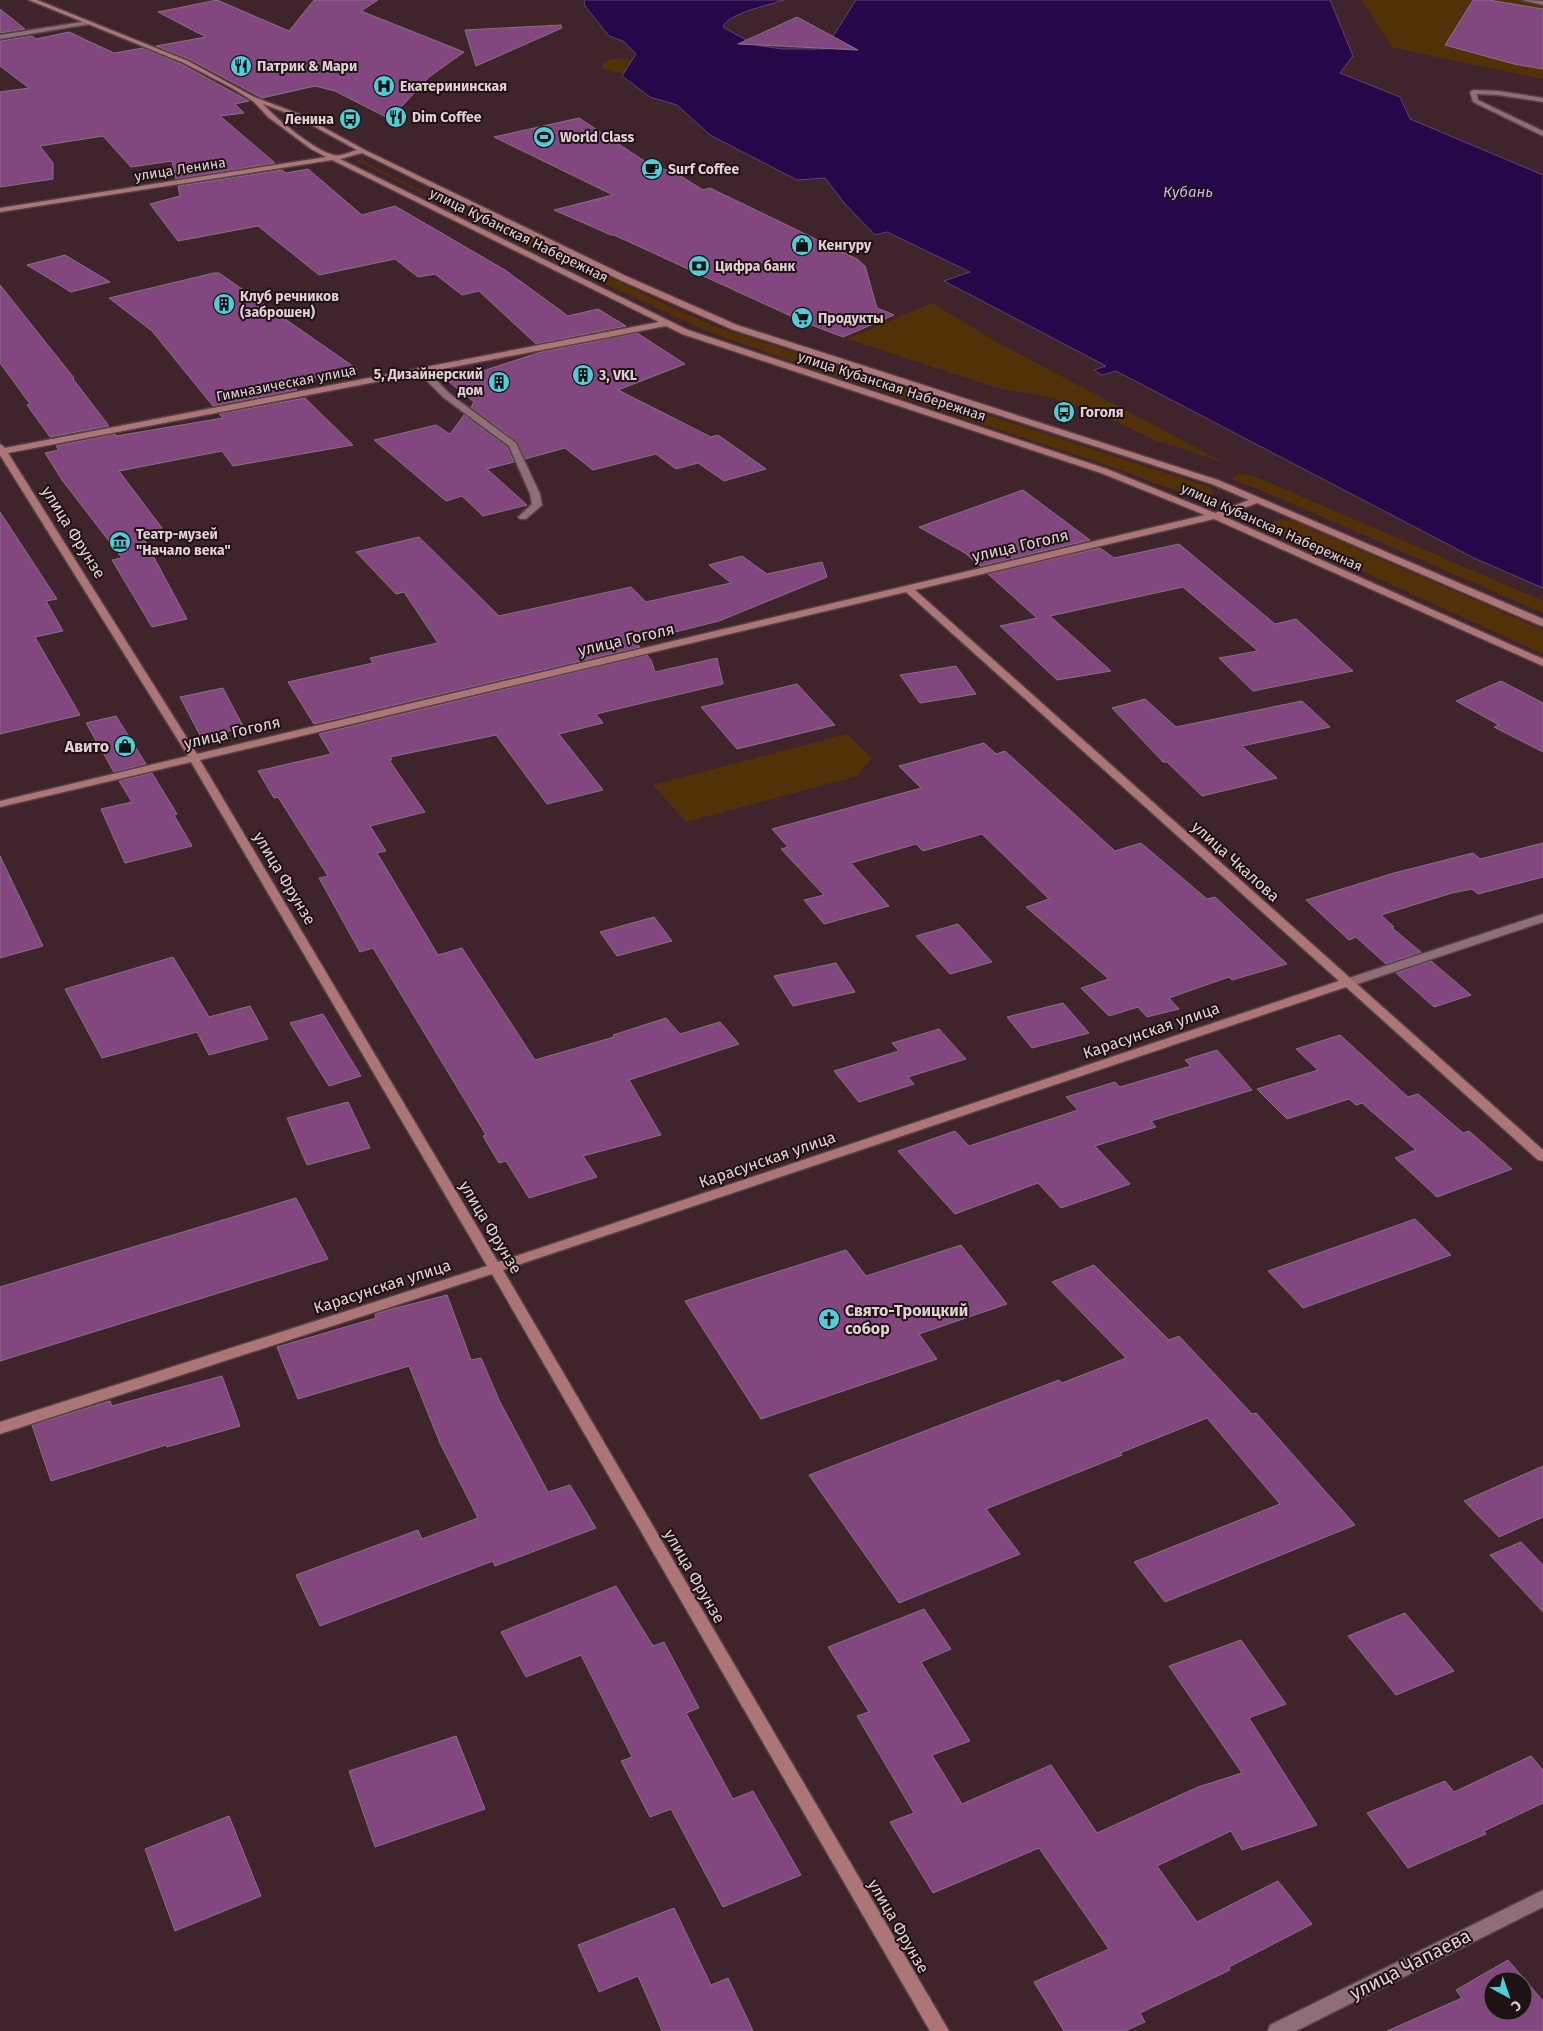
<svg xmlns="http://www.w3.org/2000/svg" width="1543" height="2031" font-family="'Fira Sans',sans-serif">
<rect width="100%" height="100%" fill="#40242c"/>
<path fill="#533108" d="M1362,0H1543V79L1392,47Z
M612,59H635L628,74L613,72L602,68L604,62Z
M354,159L361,160L462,211L496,222L679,311L717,327L1209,487L1213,490V494L1205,497H1194L1106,465L782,358L704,330L554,260Z
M932,303L995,341L1223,462L1155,440L1102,415L1053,398L998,388L847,339Z
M1238,474L1256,477L1543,601V613L1277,497L1232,479Z
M1280,519L1294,521L1543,630V654L1281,534L1270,529L1267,525Z
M847,734L872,758L857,776L686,822L653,785Z"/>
<path fill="#260749" stroke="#5f4373" d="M584,0H784C770,5 728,13 723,27L755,45L782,49H825L856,0H1330L1353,56L1340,73L1400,97L1410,119L1543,175V588L1476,559L1116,371L1102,375L1094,370L1106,366L944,281L970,272L887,232L875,235L845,204L825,178L797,180L710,135L677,105L650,97L622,76L636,54L623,41L609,36L585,6Z"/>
<path fill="#82477e" stroke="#897186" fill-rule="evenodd" d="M217,0L289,31L314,0H378L361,11L464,52L429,77L390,119L335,91L315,86L262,98L189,59L156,46L206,37L158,12Z
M1473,0H1489L1543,9V69L1514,64L1445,45Z
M0,9L25,29L0,33Z
M797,17L858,50L738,44Z
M561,25L562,28L476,66L465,30Z
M69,32L114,53L143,48L183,65L249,101L235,104L244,113L220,116L275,163L176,179L172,161L131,167L103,136L40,146L53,163V179L0,187V92L29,88L0,66V41L32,36L36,39Z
M579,118L646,162L679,175L703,190L710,188L857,259L865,266L877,308L894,315L843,337L806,323L614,235H611L554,210L613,195L494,137Z
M308,169L362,215L395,206L505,270L568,316L598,309L626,326L536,344L479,291L462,295L435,274L418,277L395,259L319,275L258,226L178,241L150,204L180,196L178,186L282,170L286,173Z
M65,255L110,282L71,292L27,265Z
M214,273H219L357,369L290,382L297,390L213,406L152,331L109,298Z
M0,285L74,378L73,379L109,426L50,437L27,405L30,404L0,363Z
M637,333L685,364L618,390L711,437L718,435L766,469L724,481L698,463L676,469L656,454L593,470L565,448L525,459L517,442L471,407L474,402L449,382L541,352Z
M305,398L353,445L233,466L222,451L119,471L162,528L144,539L187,619L152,627L112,560L122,558L62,480L45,453L59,450L56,446L115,434L116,436L223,418L219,414Z
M464,415L507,447L514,462L487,469L527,505L483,516L462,496L446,501L374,440L436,425L450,434Z
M1023,490L1090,540L980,566L965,553L919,527Z
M0,512L57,599L46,601L63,631L35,637L80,715L0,734Z
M419,537L499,616L631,587L646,602L731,583L709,565L742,556L767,574L822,562L827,577L719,621L635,642L640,647L314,724L288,682L373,663L370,658L438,643L404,592L396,594L356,552Z
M1179,544L1275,624L1296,619L1353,671L1253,691L1219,658L1258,651L1183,587L1050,616L1111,671L1057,680L1000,626L1037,618L988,574L1100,548L1114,558Z
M647,655L651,660L655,672L717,658L723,684L596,714L603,723L559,734L603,790L547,804L496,735L390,757L392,760H389L425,812L370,826L386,851L377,853L438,955L462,948L535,1060L614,1037L613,1035L666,1018L680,1034L720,1022L739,1044L629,1080L661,1135L583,1156L597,1177L529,1198L506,1161L499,1163L483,1136L486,1135L373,948L360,952L319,878L328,876L278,797L274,798L258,771L331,754L319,734Z
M956,666L976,694L920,703L900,675Z
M1501,681L1543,703V752L1494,727L1499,725L1456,701Z
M797,684L835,725L737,749L701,707Z
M223,688L244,728L201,737L180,697Z
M1145,699L1176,727L1302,701L1330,727L1242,746L1277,778L1202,796L1167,762H1163L1112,708Z
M116,716L146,764L114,772L86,723Z
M984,743L996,754L1005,751L1115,851L1141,843L1207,899L1215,897L1287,964L1232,980L1229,977L1169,998L1179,1009L1147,1017L1138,1007L1109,1016L1081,988L1109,979L1026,907L1049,899L982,834L923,851L916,844L851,863L889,906L824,924L804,900L824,895L781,849L788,847L772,829L921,788L899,766Z
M152,773L177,814L174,815L192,846L125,863L101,809L132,802L119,781Z
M1543,843V877L1478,894L1472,889L1452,893L1381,915L1394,927H1391L1421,952L1386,964L1356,937L1349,940L1306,900L1394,873L1473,853L1480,859Z
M0,856L43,946L0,958Z
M654,917L672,941L617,956L600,932Z
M958,924L992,962L950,974L916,936Z
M173,957L209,1017L250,1006L268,1039L209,1055L197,1032L102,1058L65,989Z
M1431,961L1471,995L1434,1007L1396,973Z
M836,963L855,992L793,1006L774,976Z
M1063,1003L1089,1033L1032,1048L1007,1017Z
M323,1014L361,1076L329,1086L290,1023Z
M939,1029L966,1059L908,1077L914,1084L859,1102L834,1071L899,1051L892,1043Z
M1340,1035L1408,1097L1418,1094L1463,1133L1469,1131L1512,1169L1437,1197L1395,1158L1416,1150L1362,1103L1356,1105L1349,1099L1287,1119L1257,1089L1318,1070L1296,1049Z
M1217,1050L1252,1090L1151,1121L1156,1127L1095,1146L1130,1184L1061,1208L1038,1183L955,1214L898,1151L955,1131L969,1146L1078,1110L1066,1097L1115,1082L1120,1087L1191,1066L1185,1060Z
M348,1102L370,1148L307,1165L287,1118Z
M296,1198L328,1259L0,1361V1287Z
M1415,1219L1451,1255L1303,1308L1268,1271Z
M961,1245L1007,1304L919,1334L937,1359L761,1419L685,1301L846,1250L866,1276Z
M1094,1265L1169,1340L1179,1336L1252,1414L1256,1413L1355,1525L1165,1602L1134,1562L1280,1504L1207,1418L1120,1453L1122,1455L986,1509L1020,1554L899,1603L809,1475L1059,1380L1062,1383L1126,1358L1052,1282Z
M447,1295L471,1360L481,1358L500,1402L548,1492L570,1485L596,1528L495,1566L493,1561L320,1626L296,1575L418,1530L422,1539L478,1518L440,1443L409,1366L298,1399L277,1347L376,1318L375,1314L392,1309Z
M222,1376L240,1426L167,1447L166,1445L51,1481L32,1425L110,1401L112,1406Z
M1543,1466V1517L1499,1537L1464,1501Z
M1521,1542L1543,1565V1612L1490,1555Z
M616,1586L653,1646L664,1642L699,1708L686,1713L733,1799L753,1791L801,1875L723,1907L671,1809L650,1817L621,1761L632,1757L581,1655L526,1677L501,1632Z
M924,1609L951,1649L921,1662L970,1741L932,1755L962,1804L1051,1765L1097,1833L1198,1787L1242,1773L1169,1666L1241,1640L1286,1704L1249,1718L1317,1825L1242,1850L1231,1831L1157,1866L1197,1922L1278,1881L1312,1924L1229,1967L1230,1970L1140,2013L1145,2022L1125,2031H1064L1034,1982L1109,1949L1039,1848L933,1893L890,1822L914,1813L857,1716L869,1712L828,1647Z
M1405,1613L1454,1671L1396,1695L1348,1636Z
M456,1736L485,1809L375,1847L349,1771Z
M1531,1756L1543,1770V1803L1484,1831L1486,1834L1408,1868L1367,1813L1445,1781L1454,1792Z
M229,1816L261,1896L175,1931L145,1849Z
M674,1908L711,1985L728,1978L753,2031H662L638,1976L599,1992L578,1945Z
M1508,1960L1543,2001V2031H1387L1462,1998L1456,1990ZM1493,1981H1523V2011H1493Z"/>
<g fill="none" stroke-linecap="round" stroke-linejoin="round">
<g stroke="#564047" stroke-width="3">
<path id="street" d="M1522,0L1543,1V5Z
M88,21L90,24L0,39V35Z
M1473,90L1498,91L1543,98V102L1498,95L1477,94L1478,100L1543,131V136L1473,102L1470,92Z
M418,368H424L450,394L516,443L540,494L542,505L526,519H520L518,517L532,504L530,494L509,446L444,398L418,372Z
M1543,914V922L1351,986H1343L1341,983L1343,980Z
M1543,1890V1907L1296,2031H1268L1270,2025Z"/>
</g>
<g stroke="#564047" stroke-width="3">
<path id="secondary" d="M29,0H37L188,61L254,97L299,114L365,150L626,276L737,325L1218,480L1543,619V626L1539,625L1257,503L1223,516L1543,659V666L1214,519L915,590L1543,1150V1161L1538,1160L1346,987L503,1270L949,2031H930L492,1274L0,1434V1422L487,1266L191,762L0,807V801L188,756L0,455V444L5,448L659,322L332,160L0,212V208L326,157L311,149L268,117L253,101L232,88L184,63ZM263,104L295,116L357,150C350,152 340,157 334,155C317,152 275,118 263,104ZM362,153L620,280L731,329L1212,484L1249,500L1215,513L1107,469L688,330L340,159ZM666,326L682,334L1101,473L1205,515L197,754L8,453ZM906,592L1339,981L498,1262L200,760Z"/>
</g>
<use href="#street" fill="#8f6e77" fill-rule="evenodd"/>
<use href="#secondary" fill="#ad7676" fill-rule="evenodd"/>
</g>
<defs>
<g id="restaurant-disc" transform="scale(1.125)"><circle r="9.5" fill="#52ccd6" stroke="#1e1215"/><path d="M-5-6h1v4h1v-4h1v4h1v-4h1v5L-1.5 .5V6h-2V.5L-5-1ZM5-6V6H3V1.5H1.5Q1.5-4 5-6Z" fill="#111"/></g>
<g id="hospital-disc" transform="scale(1.125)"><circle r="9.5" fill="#52ccd6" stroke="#1e1215"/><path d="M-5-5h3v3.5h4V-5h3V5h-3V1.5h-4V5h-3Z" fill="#111"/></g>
<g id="bus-disc" transform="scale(1.125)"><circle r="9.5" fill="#52ccd6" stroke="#1e1215"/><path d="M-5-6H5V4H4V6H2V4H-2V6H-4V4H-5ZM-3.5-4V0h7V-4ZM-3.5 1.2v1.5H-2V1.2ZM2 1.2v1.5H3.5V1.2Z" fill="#111"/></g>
<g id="stadium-disc" transform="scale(1.125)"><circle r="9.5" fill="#52ccd6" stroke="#1e1215"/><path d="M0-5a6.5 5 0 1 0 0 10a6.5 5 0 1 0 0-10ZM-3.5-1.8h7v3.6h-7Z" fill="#111"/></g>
<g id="cafe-disc" transform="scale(1.125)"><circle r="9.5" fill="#52ccd6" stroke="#1e1215"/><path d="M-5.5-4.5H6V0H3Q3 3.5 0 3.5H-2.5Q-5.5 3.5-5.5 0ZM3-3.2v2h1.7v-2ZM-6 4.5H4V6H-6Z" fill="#111"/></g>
<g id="shop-disc" transform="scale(1.125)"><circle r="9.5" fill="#52ccd6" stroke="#1e1215"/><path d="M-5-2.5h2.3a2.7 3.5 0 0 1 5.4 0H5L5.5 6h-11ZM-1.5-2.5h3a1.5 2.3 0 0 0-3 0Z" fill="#111"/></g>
<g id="bank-disc" transform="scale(1.125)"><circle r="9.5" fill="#52ccd6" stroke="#1e1215"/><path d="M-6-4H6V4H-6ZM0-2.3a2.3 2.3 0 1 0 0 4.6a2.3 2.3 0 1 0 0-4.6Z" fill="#111"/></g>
<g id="building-disc" transform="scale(1.125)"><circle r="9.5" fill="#52ccd6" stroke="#1e1215"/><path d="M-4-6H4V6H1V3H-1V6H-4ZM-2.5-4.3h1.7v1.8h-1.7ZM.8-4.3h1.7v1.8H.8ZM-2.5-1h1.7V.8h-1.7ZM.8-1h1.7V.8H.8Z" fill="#111"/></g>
<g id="supermarket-disc" transform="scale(1.125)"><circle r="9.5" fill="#52ccd6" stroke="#1e1215"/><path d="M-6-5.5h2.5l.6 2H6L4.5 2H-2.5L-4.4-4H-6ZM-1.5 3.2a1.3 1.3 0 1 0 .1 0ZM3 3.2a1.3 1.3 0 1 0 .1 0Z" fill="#111"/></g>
<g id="museum-disc" transform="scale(1.125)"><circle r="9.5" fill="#52ccd6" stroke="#1e1215"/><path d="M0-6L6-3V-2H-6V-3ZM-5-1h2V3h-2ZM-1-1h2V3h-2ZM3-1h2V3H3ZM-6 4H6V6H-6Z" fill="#111"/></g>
<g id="church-disc" transform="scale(1.125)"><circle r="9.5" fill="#52ccd6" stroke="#1e1215"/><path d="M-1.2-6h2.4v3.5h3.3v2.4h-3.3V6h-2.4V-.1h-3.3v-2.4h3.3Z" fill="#111"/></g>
</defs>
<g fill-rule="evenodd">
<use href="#restaurant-disc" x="241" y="66"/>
<use href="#hospital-disc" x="384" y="86"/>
<use href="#restaurant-disc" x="396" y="117"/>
<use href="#bus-disc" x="350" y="119"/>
<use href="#stadium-disc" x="544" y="137"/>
<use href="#cafe-disc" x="652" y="169"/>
<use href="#shop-disc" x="802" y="245"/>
<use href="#bank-disc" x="699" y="266"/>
<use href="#building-disc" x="224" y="304"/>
<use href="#supermarket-disc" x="802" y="318"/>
<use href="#building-disc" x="583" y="375"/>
<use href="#building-disc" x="499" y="382"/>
<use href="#bus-disc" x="1064" y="412"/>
<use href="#museum-disc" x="120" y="542"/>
<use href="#shop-disc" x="125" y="746"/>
<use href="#church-disc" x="829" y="1319"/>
</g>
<g text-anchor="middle" stroke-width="4" stroke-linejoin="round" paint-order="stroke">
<g font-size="14" font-weight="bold" fill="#e3d0d5" stroke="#1e1215" text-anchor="start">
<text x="257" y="71">Патрик &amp; Мари</text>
<text x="400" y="91">Екатерининская</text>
<text x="412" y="122">Dim Coffee</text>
<text x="334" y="124" text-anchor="end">Ленина</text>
<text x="560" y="142">World Class</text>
<text x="668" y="174">Surf Coffee</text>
<text x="818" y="250">Кенгуру</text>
<text x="715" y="271">Цифра банк</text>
<text x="240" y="301">Клуб речников<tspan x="240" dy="16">(заброшен)</tspan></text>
<text x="818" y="323">Продукты</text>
<text x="483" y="379" text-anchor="end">5, Дизайнерский<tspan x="483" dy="16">дом</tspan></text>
<text x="599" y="380">3, VKL</text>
<text x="1080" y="417">Гоголя</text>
<text x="136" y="539">Театр-музей<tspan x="136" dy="16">"Начало века"</tspan></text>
</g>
<g font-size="14" fill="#e3d0d5" stroke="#1e1215">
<text transform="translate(180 169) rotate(-9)" y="5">улица Ленина</text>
<text transform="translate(519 235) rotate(26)" y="5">улица Кубанская Набережная</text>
<text transform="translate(286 383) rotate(-11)" y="5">Гимназическая улица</text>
<text transform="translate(892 386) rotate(18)" y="5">улица Кубанская Набережная</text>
<text transform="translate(1272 527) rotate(24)" y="5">улица Кубанская Набережная</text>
</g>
<g font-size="15" font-style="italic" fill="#c7aefd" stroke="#1e1215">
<text x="1188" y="197">Кубань</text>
</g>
<g font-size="16" fill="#e3d0d5" stroke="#1e1215">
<text transform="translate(74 532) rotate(58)" y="6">улица Фрунзе</text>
<text transform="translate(1020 545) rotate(-13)" y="6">улица Гоголя</text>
<text transform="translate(626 639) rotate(-13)" y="6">улица Гоголя</text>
<text transform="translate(232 732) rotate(-13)" y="6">улица Гоголя</text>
<text transform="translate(1236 861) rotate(42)" y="6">улица Чкалова</text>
<text transform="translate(285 878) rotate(59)" y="6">улица Фрунзе</text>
<text transform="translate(1151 1030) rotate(-19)" y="6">Карасунская улица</text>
<text transform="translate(767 1159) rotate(-19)" y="6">Карасунская улица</text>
<text transform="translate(491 1227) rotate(59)" y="6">улица Фрунзе</text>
<text transform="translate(382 1286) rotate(-18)" y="6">Карасунская улица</text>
<text transform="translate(695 1576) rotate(60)" y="6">улица Фрунзе</text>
<text transform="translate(899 1926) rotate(60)" y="6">улица Фрунзе</text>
</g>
<g font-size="16" font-weight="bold" fill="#e3d0d5" stroke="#1e1215" text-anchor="end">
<text x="109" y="752">Авито</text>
<text x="845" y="1316" text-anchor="start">Свято-Троицкий<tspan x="845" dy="18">собор</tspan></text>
</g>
<g font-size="19" fill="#e3d0d5" stroke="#1e1215">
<text transform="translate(1410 1964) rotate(-27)" y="7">улица Чапаева</text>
</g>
</g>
<g transform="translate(1508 1996) rotate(140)"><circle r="24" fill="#1e1215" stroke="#6d5e62"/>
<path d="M0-4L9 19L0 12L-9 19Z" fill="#52ccd6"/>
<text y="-8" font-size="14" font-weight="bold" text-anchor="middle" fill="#e3d0d5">С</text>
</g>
</svg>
